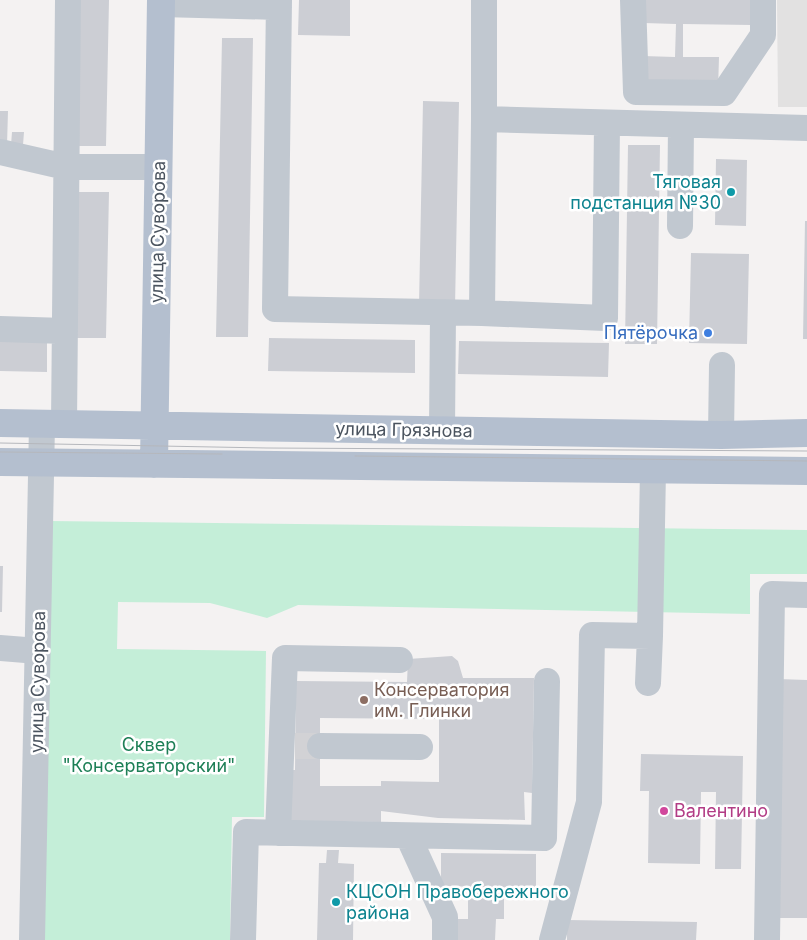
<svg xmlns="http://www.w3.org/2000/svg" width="807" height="940" font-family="Inter,sans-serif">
<rect width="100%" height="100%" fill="#f4f2f2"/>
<path fill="#e2e1e1" d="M777,0H807V107H778Z"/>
<path fill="#c4eed8" d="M50,521L807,530V574H750V614L298,605L267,618L210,603L118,602L117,649L266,651L264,817H232L230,940H42Z"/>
<path fill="#ccced4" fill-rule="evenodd" d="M77,0H109L106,146H75Z
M299,0H350V36L298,35Z
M644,0H751V25L683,24V57H719L718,90L643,89V56L675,57L676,24L644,23Z
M222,38H253L248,337H216Z
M423,101L459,102L455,307L419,306Z
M0,111H8L7,145L0,144Z
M12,132H24L23,145H11Z
M628,145H660L657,344H625Z
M716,159L747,160L746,226L715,225Z
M73,192H109L106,338H70Z
M805,221H807V339H803Z
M691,253L749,254L747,344L689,343Z
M0,338L47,339V372L0,371Z
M269,338L415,340V373L268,371Z
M459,341L609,343L608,377L458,374Z
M0,566H3L2,612H0Z
M452,656L458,661L463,678H534L532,793L524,792L525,820L438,818L381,811V822L284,821L285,770H295L296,681L407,682L408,659ZM320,718L439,719V782L381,781V786H320Z
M778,679L807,680V918H775Z
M641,754L743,756L741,869H715L716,792H701L700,864L648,863L649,791H640Z
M327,850H339L338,863L354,864L353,940H317L319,863H326Z
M441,853L536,854V888L441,886Z
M468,893H504V919H496L495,940H455L456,919H468Z
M567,920L697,922L696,940H567Z"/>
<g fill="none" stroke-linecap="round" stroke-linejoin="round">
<path stroke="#d2d2d5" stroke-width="26" stroke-dasharray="26 13" stroke-linecap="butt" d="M295,746H320"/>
<path stroke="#c1c8d0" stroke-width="26" d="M279,0L275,309L482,313L484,119L807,128
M484,0V119
M633,0L636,92L724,93L763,35V0
M161,4L279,7
M0,152L66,167H159
M680,226L681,125
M482,313L605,318L607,123
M0,329L65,331
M64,424L68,0
M442,430L443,313
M721,435L722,365
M0,648L38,651
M648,683L650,636
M320,746L420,747
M278,833L285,658L400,660
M408,836L445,917V940
M32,940L42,424
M243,940L246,832L544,838L547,681
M552,940L589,802L592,635L650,636L653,470
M767,940L772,594L807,595"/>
<path stroke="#b4bfcf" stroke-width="28" d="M0,423L721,435L807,433
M0,462L807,471
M154,464L161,0"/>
<path stroke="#b5b7bc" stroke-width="1" d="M0,443L267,448L807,451
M0,452L222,454
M355,456L807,461"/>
</g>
<g fill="#0f9aa8" stroke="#fff" stroke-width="2">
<circle cx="731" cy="192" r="5"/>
<circle cx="336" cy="902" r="5"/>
</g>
<circle fill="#3f7fe0" stroke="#fff" stroke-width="2" cx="708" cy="333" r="5"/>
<circle fill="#8d6e63" stroke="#fff" stroke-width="2" cx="364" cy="700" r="5"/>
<circle fill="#d1479c" stroke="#fff" stroke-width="2" cx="664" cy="811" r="5"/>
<g text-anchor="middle" stroke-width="5" stroke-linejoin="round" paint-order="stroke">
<g font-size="18" fill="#0d838f" stroke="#fff" text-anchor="end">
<text x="721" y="188">Тяговая<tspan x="721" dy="21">подстанция №30</tspan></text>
<text x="346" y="898" text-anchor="start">КЦСОН Правобережного<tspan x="346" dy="21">района</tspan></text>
</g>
<g font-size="18" fill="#4b545f" stroke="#fff">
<text transform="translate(158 232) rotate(-89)" y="6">улица Суворова</text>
<text transform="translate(404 430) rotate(1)" y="6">улица Грязнова</text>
<text transform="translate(38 682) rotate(-89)" y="6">улица Суворова</text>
</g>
<g font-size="18" fill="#366cbe" stroke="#fff" text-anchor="end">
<text x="698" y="339">Пятёрочка</text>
</g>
<g font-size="18" fill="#785e54" stroke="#fff" text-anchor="start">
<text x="374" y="696">Консерватория<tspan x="374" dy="21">им. Глинки</tspan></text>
</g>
<g font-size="18" fill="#1d7f56" stroke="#fff">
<text x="149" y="751">Сквер<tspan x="149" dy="21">"Консерваторский"</tspan></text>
</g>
<g font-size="18" fill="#b23c85" stroke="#fff" text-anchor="start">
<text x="674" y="817">Валентино</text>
</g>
</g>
</svg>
